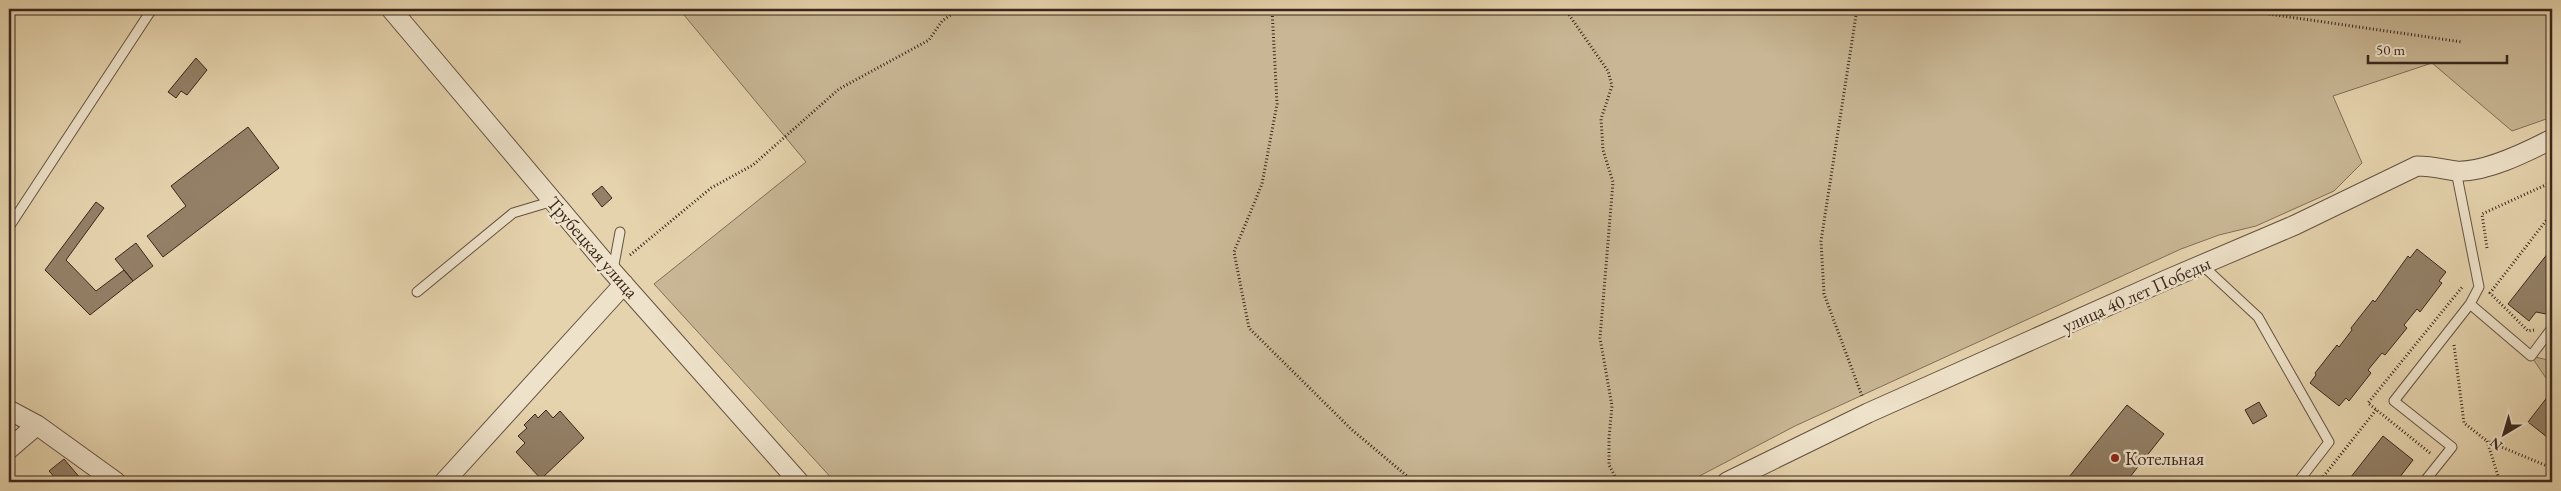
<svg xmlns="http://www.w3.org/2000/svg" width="2561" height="491" font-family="'EB Garamond',serif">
<rect width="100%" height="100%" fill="#e5d3ad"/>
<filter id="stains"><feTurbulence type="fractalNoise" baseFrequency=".004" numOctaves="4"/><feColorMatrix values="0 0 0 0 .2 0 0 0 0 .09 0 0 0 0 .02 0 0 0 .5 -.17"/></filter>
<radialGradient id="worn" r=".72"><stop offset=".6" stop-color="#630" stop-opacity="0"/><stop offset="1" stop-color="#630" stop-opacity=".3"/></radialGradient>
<path fill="#c8b694" stroke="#816e58" d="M679,9H2552V117L2512,131L2432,63L2333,96L2362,163L2334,191L2256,226L2219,235L2181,249L1795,426L1688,482H835L654,284L806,162Z
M2531,356L2552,361V387Z"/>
<path fill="#938067" stroke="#3a271c" d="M196,58L207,70L187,95L181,91L176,98L168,92Z
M248,127L279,168L163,257L147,236L186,206L171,186Z
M602,186L612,198L602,207L592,194Z
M96,202L104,208L66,260L96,291L124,270L133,281L90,315L45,270Z
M136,243L153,266L133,281L115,259Z
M2552,248V306L2546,314L2536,312L2529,321L2508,304Z
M2417,249L2446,272L2439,281L2442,283L2420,312L2417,309L2404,325L2407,328L2385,355L2382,353L2368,370L2371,373L2349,401L2346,398L2339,406L2310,383L2316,375L2315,373L2337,345L2339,347L2352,330L2351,328L2373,300L2375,302L2408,256L2410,258Z
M2552,391V441L2528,422Z
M2259,402L2267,416L2253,424L2245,410Z
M2127,405L2164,434L2126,482H2065Z
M546,410L553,418L560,411L584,438L541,479L516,452L525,443L518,436L527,428L524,425L535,414L538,418Z
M2383,436L2413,460L2396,482H2347Z
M64,459L81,479L78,482H59L49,471Z"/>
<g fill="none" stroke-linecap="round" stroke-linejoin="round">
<g stroke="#655240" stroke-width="11">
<path id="lane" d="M9,227L152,9
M2202,265L2258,317L2329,442L2298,482
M613,270L620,232
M417,292L513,213L553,201
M2470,304L2531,356L2552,328
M2424,482L2452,447L2394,401L2470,304L2479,287L2456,171"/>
</g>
<g stroke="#655240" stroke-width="21">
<path id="street" d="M391,9L612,271L799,482
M9,410L37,425L116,482
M9,449L37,425
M444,482L624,284
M1727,482L1868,413L2166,280L2295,225L2417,166C2431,166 2443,169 2456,171C2485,173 2527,152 2552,139"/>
</g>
<path stroke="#3a271c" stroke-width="3" stroke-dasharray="1 2.5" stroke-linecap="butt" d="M1272,9L1277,104L1262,184L1234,252L1249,328L1351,429L1414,482
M1565,9L1608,71L1612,86L1601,119L1603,150L1613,182L1600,338L1612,406L1609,438V465L1618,482
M1857,9L1821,241L1824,294L1862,396
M2245,9L2255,12L2462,42
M2487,248L2482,214L2552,182
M630,255L711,188L753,165L839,89L929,40L942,21L959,9
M2534,330L2528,331L2490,293L2552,213
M2454,345L2464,423L2487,441
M2430,453L2368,403L2463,286
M2319,482L2376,410
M2500,482L2487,441L2552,468"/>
<use href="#lane" stroke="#eee2ca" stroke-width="9"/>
<use href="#street" stroke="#eee2ca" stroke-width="19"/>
</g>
<circle fill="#8f2418" stroke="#eee2ca" stroke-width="2" cx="2115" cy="458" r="5"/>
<g text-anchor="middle" stroke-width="5" stroke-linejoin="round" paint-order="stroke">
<g font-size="19" fill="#3a271c" stroke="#eee2ca">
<text transform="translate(593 247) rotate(49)" y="7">Трубецкая улица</text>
<text transform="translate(2136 294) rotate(-24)" y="7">улица 40 лет Победы</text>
</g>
<g font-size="19" fill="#3a271c" stroke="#eee2ca" text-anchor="start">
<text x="2125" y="465">Котельная</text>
</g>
</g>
<rect width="2561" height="491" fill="none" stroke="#e5d3ad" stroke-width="30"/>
<rect x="10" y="10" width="2541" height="471" fill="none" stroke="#3a271c" stroke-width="2.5"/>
<rect x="15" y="15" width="2531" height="461" fill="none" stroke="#3a271c"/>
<g transform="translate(2504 434) rotate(218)" stroke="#eee2ca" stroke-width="4" paint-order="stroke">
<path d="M0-4L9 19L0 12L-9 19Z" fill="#3a271c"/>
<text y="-8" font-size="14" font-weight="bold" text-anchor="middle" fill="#3a271c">N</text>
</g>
<path d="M2368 55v8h139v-8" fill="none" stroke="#3a271c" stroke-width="2.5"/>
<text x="2376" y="55" font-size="15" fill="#3a271c" stroke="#eee2ca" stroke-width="4" paint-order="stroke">50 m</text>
<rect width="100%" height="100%" filter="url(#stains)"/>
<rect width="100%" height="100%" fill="url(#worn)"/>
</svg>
